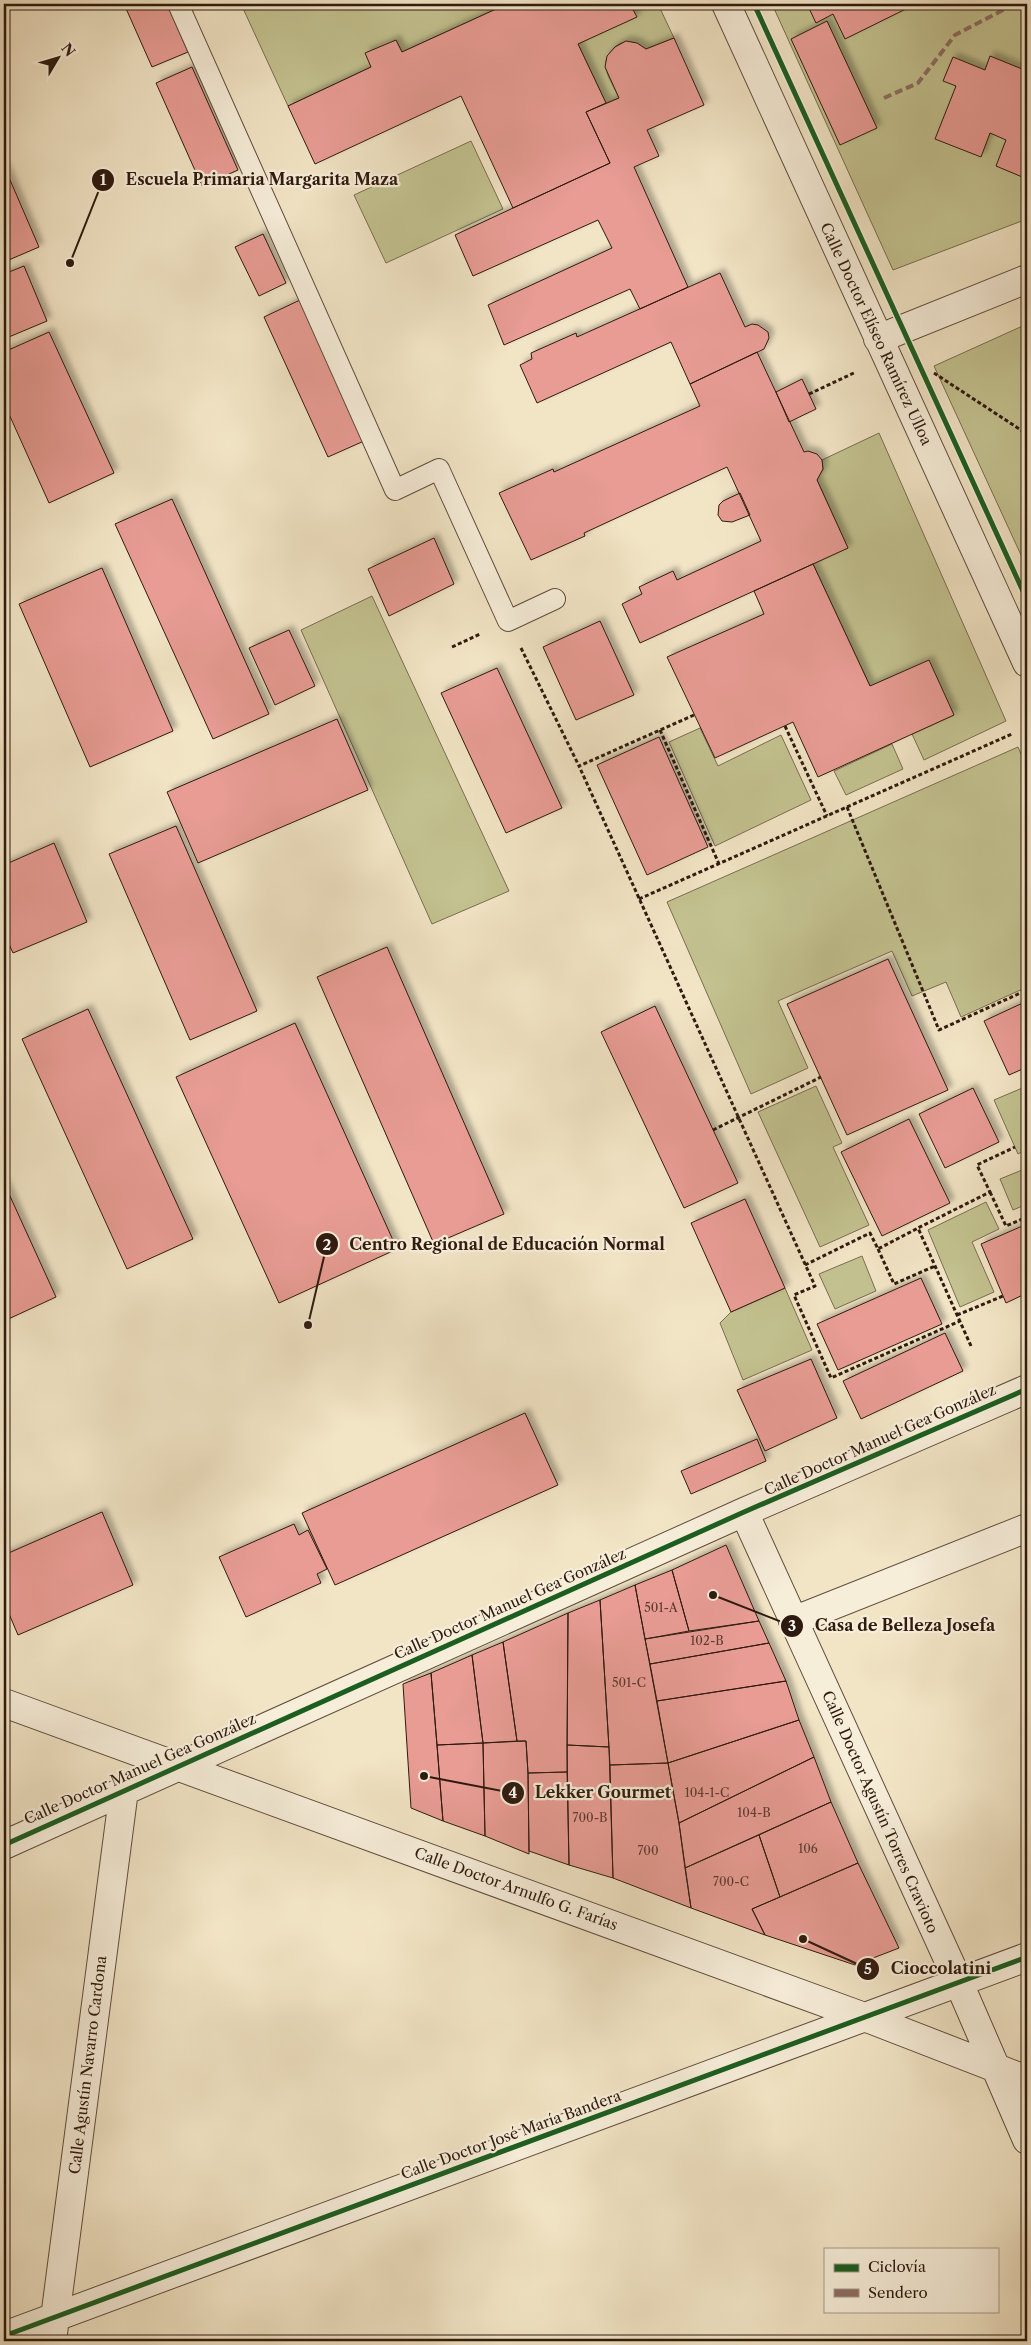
<svg xmlns="http://www.w3.org/2000/svg" width="1031" height="2345" font-family="'Libre Caslon Text',serif">
<defs>
<filter id="shadow"><feDropShadow dx="4.5" dy="-4.5" stdDeviation="2.5" flood-color="#0004"/></filter>
</defs>
<rect width="100%" height="100%" fill="#f2e5c6"/>
<filter id="stains"><feTurbulence type="fractalNoise" baseFrequency=".004" numOctaves="4"/><feColorMatrix values="0 0 0 0 .2 0 0 0 0 .09 0 0 0 0 .02 0 0 0 .5 -.17"/></filter>
<radialGradient id="worn" r=".72"><stop offset=".6" stop-color="#630" stop-opacity="0"/><stop offset="1" stop-color="#630" stop-opacity=".3"/></radialGradient>
<path fill="#c3c290" stroke="#796e50" d="M241,4H507L402,52L396,40L371,67L288,106Z
M630,4H658L674,38L646,49C640,45 636,42 628,42C616,41 603,57 606,69C608,78 615,89 619,98L606,103L578,44L636,16Z
M772,4H1027V219L893,270Z
M471,141L503,209L386,263L354,195Z
M1027,324V568L934,366Z
M879,433L1006,721L924,760L912,734L954,715L870,686L813,564L848,548L817,480L823,469L822,460Z
M372,596L509,891L432,924L301,630Z
M700,728L718,766L781,735L811,800L715,846L669,742Z
M892,744L903,769L846,795L834,771Z
M1018,747L1027,768V987L961,1017L946,982L912,996L892,951L778,1001L808,1068L751,1094L667,902Z
M816,1086L842,1143L833,1147L869,1225L820,1247L758,1112Z
M1027,1086V1149L1018,1154L994,1100Z
M1027,1168V1204L1013,1210L1000,1179Z
M986,1202L999,1229L972,1242L994,1292L960,1307L928,1230Z
M862,1256L876,1291L835,1309L819,1274Z
M785,1288L812,1350L743,1380L720,1323L731,1312Z"/>
<path fill="#e89c94" stroke="#2f1a0f" filter="url(#shadow)" d="M124,4H167L188,52L152,67Z
M507,4H630L637,17L578,44L606,103L586,112L610,163L513,208L461,96L315,164L288,106L371,67L365,53L396,40L402,52Z
M807,4H916L845,39L833,14L816,23Z
M827,21L877,128L840,145L791,39Z
M674,38L704,105L647,130L659,156L634,167L688,287L640,309L630,289L504,345L488,305L612,248L598,220L473,276L455,235L610,163L586,112L619,98L605,67L607,56L615,47L626,41L637,43L646,49Z
M990,56L1027,71V179L996,166L1006,140L990,133L981,157L935,139L956,86L943,81L953,57L985,70Z
M192,67L238,170L202,186L156,83Z
M4,166L39,247L4,262Z
M263,234L286,283L259,296L235,247Z
M24,266L47,321L4,339V274Z
M720,273L745,327L752,324L758,325L768,332L769,338L764,349L690,384L671,342L537,403L520,365L532,359L531,353L576,333L577,337Z
M300,300L364,441L328,457L264,317Z
M49,332L114,473L49,503L4,403V352Z
M757,352L804,452L808,451L817,454L822,460L823,469L817,480L848,548L640,643L622,604L642,594L639,587L673,571L677,580L761,541L727,467L584,533L585,536L531,560L499,493L553,469L554,472L700,406L690,384Z
M802,379L816,409L789,422L776,392Z
M740,493L750,515L732,522L722,521L718,515L719,505L723,501Z
M172,499L269,714L213,739L115,524Z
M434,538L454,584L389,616L368,569Z
M813,564L870,686L929,660L954,715L818,777L793,722L715,758L667,657L764,614L754,591Z
M102,568L173,731L90,767L19,604Z
M600,621L634,695L576,720L543,647Z
M289,630L315,686L275,705L249,648Z
M497,668L562,808L506,833L441,693Z
M337,719L368,790L198,863L167,792Z
M659,737L708,847L647,875L597,765Z
M176,826L257,1011L190,1040L109,854Z
M54,843L87,922L13,953L4,933V865Z
M387,947L504,1214L434,1244L317,977Z
M888,959L948,1090L847,1135L787,1004Z
M1027,1001V1067L1009,1075L984,1021Z
M655,1006L738,1183L684,1208L601,1032Z
M88,1009L193,1239L127,1269L22,1039Z
M295,1023L397,1249L279,1303L176,1077Z
M973,1088L999,1142L945,1168L919,1114Z
M909,1119L950,1203L882,1236L841,1152Z
M4,1183L56,1297L4,1321Z
M745,1199L785,1288L731,1312L691,1223Z
M1027,1224V1293L1006,1303L981,1244Z
M921,1278L942,1324L838,1370L817,1324Z
M945,1333L963,1371L861,1419L843,1381Z
M811,1359L837,1418L765,1451L737,1390Z
M525,1413L558,1485L335,1585L302,1513Z
M757,1439L766,1461L691,1494L681,1471Z
M102,1512L133,1585L18,1635L4,1602V1555Z
M294,1524L299,1535L308,1530L327,1569L317,1574L321,1583L246,1617L219,1557Z
M726,1545L759,1621L689,1631L672,1570Z
M672,1570L689,1631L645,1639L635,1585Z
M635,1585L668,1763L610,1765L600,1600Z
M600,1600L609,1747L567,1745L568,1613Z
M568,1613L567,1772L528,1773L526,1741H517L503,1642Z
M759,1621L769,1643L650,1664L645,1639Z
M503,1642L517,1741L483,1743L472,1655Z
M769,1643L786,1681L657,1701L650,1664Z
M472,1655L483,1743L437,1745L431,1673Z
M431,1673L437,1745L443,1821L411,1808L403,1684Z
M786,1681L799,1720L668,1763L657,1701Z
M799,1720L814,1757L679,1823L668,1763Z
M526,1741L528,1773L529,1854L485,1836L483,1743Z
M483,1743L485,1836L443,1821L437,1745Z
M567,1745L609,1747L613,1878L569,1865Z
M814,1757L831,1802L685,1868L679,1823Z
M668,1763L679,1823L691,1908L613,1878L610,1765Z
M567,1772L569,1865L529,1851L528,1773Z
M831,1802L858,1863L780,1897L759,1835Z
M759,1835L780,1897L752,1909L765,1935L691,1908L685,1868Z
M858,1863L899,1948L855,1965L765,1935L752,1909Z"/>
<g fill="none" stroke-linecap="round" stroke-linejoin="round">
<g stroke="#604d3d" stroke-width="22">
<path id="lane" d="M178,4L395,490L439,469L508,621L555,599"/>
</g>
<g stroke="#604d3d" stroke-width="30">
<path id="street" d="M726,4L1027,663
M878,339L1027,279
M744,1512L959,1983L1027,2140
M793,1621L1027,1528
M4,1703L867,2018L1027,2080
M4,1845L744,1512L1027,1389
M4,2336L1027,1957
M52,2341L124,1790"/>
</g>
<path stroke="#2f1a0f" stroke-width="3" stroke-dasharray="4 2.5" stroke-linecap="butt" d="M934,373L1027,434
M809,394L856,372
M452,647L480,634
M521,648L579,766
M694,715L579,766L815,1286L794,1295L831,1378L960,1321
M785,726L827,816
M660,730L719,864
M847,807L939,1030L1027,990
M639,899L1012,734
M713,1130L821,1077
M990,1192L1006,1226L1027,1217
M878,1249L894,1284L935,1266
M805,1265L870,1233L878,1249L918,1228
M957,1315L1003,1296
M971,1346L918,1228L990,1192L977,1165L1015,1147"/>
<use href="#lane" stroke="#f7eeda" stroke-width="20"/>
<use href="#street" stroke="#f7eeda" stroke-width="28"/>
<path stroke="#8d6e63" stroke-width="4" stroke-dasharray="8 4" stroke-linecap="butt" d="M884,98L918,83L955,35L1007,8H1027"/>
<g stroke="#f7eeda" stroke-width="8">
<path id="cycleway" d="M754,4L1027,600
M4,1845L744,1512L1027,1389
M4,2336L1027,1957"/>
</g>
<use href="#cycleway" stroke="#1b5e20" stroke-width="5"/>
</g>
<g text-anchor="middle" stroke-width="4.5" stroke-linejoin="round" paint-order="stroke">
<g font-size="12" fill="#5d3a30">
<text x="661" y="1612">501-A</text>
<text x="707" y="1645">102-B</text>
<text x="629" y="1687">501-C</text>
<text x="707" y="1797">104-1-C</text>
<text x="754" y="1817">104-B</text>
<text x="590" y="1822">700-B</text>
<text x="808" y="1853">106</text>
<text x="648" y="1855">700</text>
<text x="731" y="1886">700-C</text>
</g>
<g font-size="15" fill="#2f1a0f" stroke="#f7eeda">
<text transform="translate(876 334) rotate(65)" y="5">Calle Doctor Elíseo Ramírez Ulloa</text>
<text transform="translate(880 1440) rotate(-24)" y="5">Calle Doctor Manuel Gea González</text>
<text transform="translate(510 1604) rotate(-24)" y="5">Calle Doctor Manuel Gea González</text>
<text transform="translate(140 1769) rotate(-24)" y="5">Calle Doctor Manuel Gea González</text>
<text transform="translate(880 1812) rotate(66)" y="5">Calle Doctor Agustín Torres Cravioto</text>
<text transform="translate(516 1889) rotate(20)" y="5">Calle Doctor Arnulfo G. Farías</text>
<text transform="translate(88 2065) rotate(-83)" y="5">Calle Agustín Navarro Cardona</text>
<text transform="translate(511 2135) rotate(-20)" y="5">Calle Doctor José María Bandera</text>
</g>
</g>
<path fill="none" stroke="#2f1a0f" stroke-width="2" d="M70 263L103 180M308 1325L327 1244M713 1595L792 1626M424 1776L513 1793M803 1939L868 1969"/>
<g fill="#2f1a0f" stroke="#f7eeda" stroke-width="2">
<circle cx="70" cy="263" r="5"/>
<circle cx="308" cy="1325" r="5"/>
<circle cx="713" cy="1595" r="5"/>
<circle cx="424" cy="1776" r="5"/>
<circle cx="803" cy="1939" r="5"/>
<circle cx="103" cy="180" r="12"/>
<circle cx="327" cy="1244" r="12"/>
<circle cx="792" cy="1626" r="12"/>
<circle cx="513" cy="1793" r="12"/>
<circle cx="868" cy="1969" r="12"/>
</g>
<g font-size="15" text-anchor="middle" font-weight="bold" fill="#fff">
<text x="103" y="185">1</text>
<text x="327" y="1250">2</text>
<text x="792" y="1631">3</text>
<text x="513" y="1798">4</text>
<text x="868" y="1974">5</text>
</g>
<g font-size="16" text-anchor="middle" font-weight="bold" fill="#2f1a0f" stroke="#f7eeda" stroke-width="4.5" stroke-linejoin="round" paint-order="stroke">
<text x="262" y="185">Escuela Primaria Margarita Maza</text>
<text x="507" y="1250">Centro Regional de Educación Normal</text>
<text x="905" y="1631">Casa de Belleza Josefa</text>
<text x="603" y="1798">Lekker Gourmet</text>
<text x="941" y="1974">Cioccolatini</text>
</g>
<rect width="1031" height="2345" fill="none" stroke="#f2e5c6" stroke-width="20"/>
<rect x="5" y="5" width="1021" height="2335" fill="none" stroke="#2f1a0f" stroke-width="2.5"/>
<rect x="10" y="10" width="1011" height="2325" fill="none" stroke="#2f1a0f"/>
<rect x="824" y="2248" width="175" height="65" fill="#f7eeda" stroke="#a79989"/>
<rect x="834" y="2264" width="25" height="8" fill="#1b5e20" stroke="#a79989"/>
<text x="868" y="2272" font-size="15" fill="#2f1a0f">Ciclovía</text>
<rect x="834" y="2289" width="25" height="8" fill="#8d6e63" stroke="#a79989"/>
<text x="868" y="2298" font-size="15" fill="#2f1a0f">Sendero</text>
<g transform="translate(58 58) rotate(52)" stroke="#f7eeda" stroke-width="4" paint-order="stroke">
<path d="M0-4L9 19L0 12L-9 19Z" fill="#2f1a0f"/>
<text y="-8" font-size="14" font-weight="bold" text-anchor="middle" fill="#2f1a0f">N</text>
</g>
<rect width="100%" height="100%" filter="url(#stains)"/>
<rect width="100%" height="100%" fill="url(#worn)"/>
</svg>
